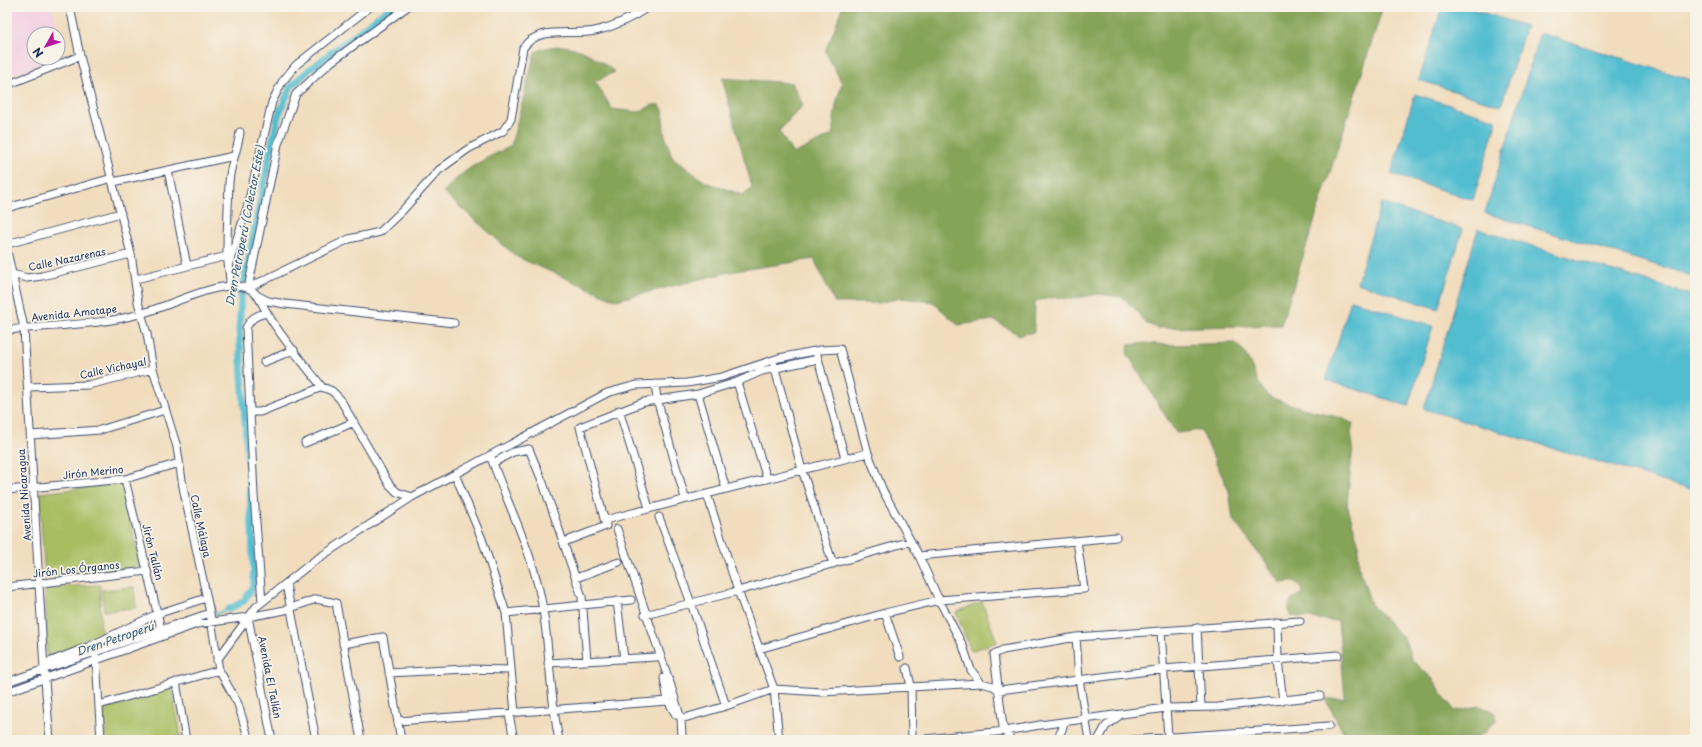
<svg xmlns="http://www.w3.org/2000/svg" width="1702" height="747" font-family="'Playpen Sans',sans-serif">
<rect width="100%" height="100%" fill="#f7f3e8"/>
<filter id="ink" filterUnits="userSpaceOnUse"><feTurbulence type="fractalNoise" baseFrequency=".025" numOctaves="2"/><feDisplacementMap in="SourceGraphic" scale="8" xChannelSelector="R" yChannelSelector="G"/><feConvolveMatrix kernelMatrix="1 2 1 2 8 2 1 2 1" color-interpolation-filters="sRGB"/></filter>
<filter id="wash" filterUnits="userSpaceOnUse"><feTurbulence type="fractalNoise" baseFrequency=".012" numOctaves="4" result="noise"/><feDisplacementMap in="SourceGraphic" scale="16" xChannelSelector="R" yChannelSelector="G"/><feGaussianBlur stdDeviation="0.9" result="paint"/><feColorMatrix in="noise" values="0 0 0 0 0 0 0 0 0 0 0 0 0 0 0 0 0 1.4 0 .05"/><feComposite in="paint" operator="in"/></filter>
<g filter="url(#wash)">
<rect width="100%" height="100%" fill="#f1ddbd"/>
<path fill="#f2cfe2" d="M7,7H53L63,54L58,56V34H34V58H53L7,77Z"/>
<path fill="#a8bd62" stroke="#627660" d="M121,484L141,567L45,578L39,493Z
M100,585L101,635L47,657L45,587Z
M134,587L136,608L104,611L102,590Z
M982,602L997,642L971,651L956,612Z
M172,686L181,736L154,740H105L104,709Z"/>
<path fill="#86a458" stroke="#506a5b" d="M842,7H1383L1281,325L1158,328L1145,323L1136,310L1122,297L1099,294L1070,299L1056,297L1035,301L1034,332L1019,335L993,320L958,325L933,302L902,298L877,303H835L814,259L729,272L616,300L517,257L443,192C466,167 481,161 511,146L535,52C567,37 590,53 615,72L595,81L612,109L638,112L653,105H660L663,110L664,132L672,157L705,182L743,195L752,187L722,78L792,83L803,105L779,131L793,154L832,135L836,104L842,83L825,51L835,28Z
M1144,343L1171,345L1235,343C1252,355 1253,379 1266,394C1272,401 1330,415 1342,418L1353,424L1351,433L1353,446L1347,504L1358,542L1359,567L1371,604L1405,640L1412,660L1434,680L1445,698L1455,711L1479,706L1495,712L1496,721C1483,735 1481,737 1463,740H1348L1325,699L1345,698L1338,621L1290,616C1286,603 1291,599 1302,593L1301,587L1294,582L1281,583L1233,520L1229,491L1201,430L1176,433L1127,353L1129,345Z"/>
<path fill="#53bdd0" stroke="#377697" d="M1442,7H1466L1526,26L1501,106L1419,80Z
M1540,33L1695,81V277L1485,213Z
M1415,94L1497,120L1473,200L1391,174Z
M1381,203L1463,229L1438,309L1357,283Z
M1478,229L1695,296V491L1424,409Z
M1351,300L1433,326L1408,406L1326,380Z"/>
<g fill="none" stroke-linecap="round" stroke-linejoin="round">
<path stroke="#53bdd0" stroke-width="2" d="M213,615L229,609"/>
<path stroke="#53bdd0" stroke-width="7" d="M229,609L244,601L254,585L252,525L239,330L241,297L278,116L291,86L310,69L391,7"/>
</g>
</g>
<g filter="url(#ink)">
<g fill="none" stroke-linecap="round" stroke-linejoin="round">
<g stroke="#3b496c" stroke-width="9">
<path id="minor" d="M70,7L80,56L131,254L138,302L147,334L153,369L177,447L183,487L210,613L219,670L238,704L249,740
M7,85L80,56
M168,170L187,266
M113,182L234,156
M7,208L112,178
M7,244L121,213
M7,251L24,328L44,669L50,740
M229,263L247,208L272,102L282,82L296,65L370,7
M7,274H12L27,278L42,276L131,254
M136,279L227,256
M230,285C230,274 228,265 227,254C227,231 228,206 229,183C230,164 238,150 240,132
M248,288L349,239L380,232L403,210L439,170L468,149L503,131L511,119L523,48C538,25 571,36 595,31C613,27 632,18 648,7
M248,288L278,144L296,94L331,62L407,7
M258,296L268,301L285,304L454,323
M7,330C52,325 99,326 143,313C170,306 221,278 247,288C257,291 261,302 266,311C281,338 303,362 322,387L332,391L340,399L389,484L397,492L412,497
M817,355L845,458
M264,362L294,350
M774,365L802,470L833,564
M737,382L767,479
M655,384L657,399L685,498
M28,387L88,385L153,369
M698,394L726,489
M619,410L649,508
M250,412H260L322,387
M31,435L100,430L165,410
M305,443L354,422
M490,455C508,506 535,556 543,610C550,653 550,697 559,740
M493,463L513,452L529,449L543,483L582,597L587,661
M455,474L482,539L506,613L515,713
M125,479L161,629
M7,490L125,479L179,463
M707,494L738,591L774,689L779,740
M659,517L691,603L726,706
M605,520L868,453
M617,529L671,686L681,719L682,736
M564,542L606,526L580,427L644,402L698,394L737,382L762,371L818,359
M919,556L1116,537
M576,578L619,562
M286,584L316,740
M7,587L147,571
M617,601L624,659
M262,602L254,495L246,328C251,318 256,315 267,313
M506,613L631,600
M885,613L900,657
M645,615L738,591L911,541
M248,617L272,740
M1277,622L1278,661L1283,701
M1197,628L1201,707
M1161,631L1168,737
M1076,637L1079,679L1089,740
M343,644L383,637L401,740
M759,649L885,613L939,600L1084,589L1077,541
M96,658L101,740
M217,660L256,607L314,561L412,497L607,393L636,385L687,383L722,377L779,358L820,350L840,349L868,453L883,491L919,556L939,600L963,646L971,670L981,683
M548,663L656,657
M44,664L90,646L157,614L206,598
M907,668L911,686L912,740
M389,673L466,669L511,670
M664,678L668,701L676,715
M7,682L210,613
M176,682L186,740
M7,692L197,624L248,617L285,610L316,599L336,603L361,740
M99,705L219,670
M509,714L514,740
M681,719L726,706L774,689L822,692L981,683L993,686L999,690L1164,669L1338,655
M398,721L668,701
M1247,731L1248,740
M915,740L1005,731L1040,725L1166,708L1218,707L1320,696
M1011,740L1003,727L994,654L1003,650L1076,637L1300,621
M1056,740L1062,730L1064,722
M1098,740L1106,726L1119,716
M1131,740L1329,726"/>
</g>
<use href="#minor" stroke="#fff" stroke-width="7"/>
</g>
</g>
<g text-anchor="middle" stroke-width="3.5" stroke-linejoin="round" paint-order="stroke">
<g font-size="10" fill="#1b2f5e" stroke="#f7f3e8">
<text transform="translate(67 259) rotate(-12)" y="4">Calle Nazarenas</text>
<text transform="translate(74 313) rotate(-6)" y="4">Avenida Amotape</text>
<text transform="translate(113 368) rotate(-12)" y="4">Calle Vichayal</text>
<text transform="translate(93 472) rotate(-6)" y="4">Jirón Merino</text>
<text transform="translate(24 495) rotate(-94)" y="4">Avenida Nicaragua</text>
<text transform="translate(201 526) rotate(78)" y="4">Calle Málaga</text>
<text transform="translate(153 552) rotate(76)" y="4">Jirón Tallán</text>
<text transform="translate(76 569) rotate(-6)" y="4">Jirón Los Órganos</text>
<text transform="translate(270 677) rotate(79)" y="4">Avenida El Tallán</text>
</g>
<g font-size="11" font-style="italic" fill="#2c5a80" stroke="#f7f3e8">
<text transform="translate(245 226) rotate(-79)" y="4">Dren Petroperú (Colector Este)</text>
<text transform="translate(115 639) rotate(-19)" y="4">Dren Petroperú</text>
</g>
</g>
<rect width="1702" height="747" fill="none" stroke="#f7f3e8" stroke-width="24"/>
<g transform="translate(46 46) rotate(231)"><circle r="19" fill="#f7f3e8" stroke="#9fa5b1"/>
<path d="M0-3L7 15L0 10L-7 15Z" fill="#b5179e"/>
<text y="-6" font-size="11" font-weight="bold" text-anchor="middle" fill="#1b2f5e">N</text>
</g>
</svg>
